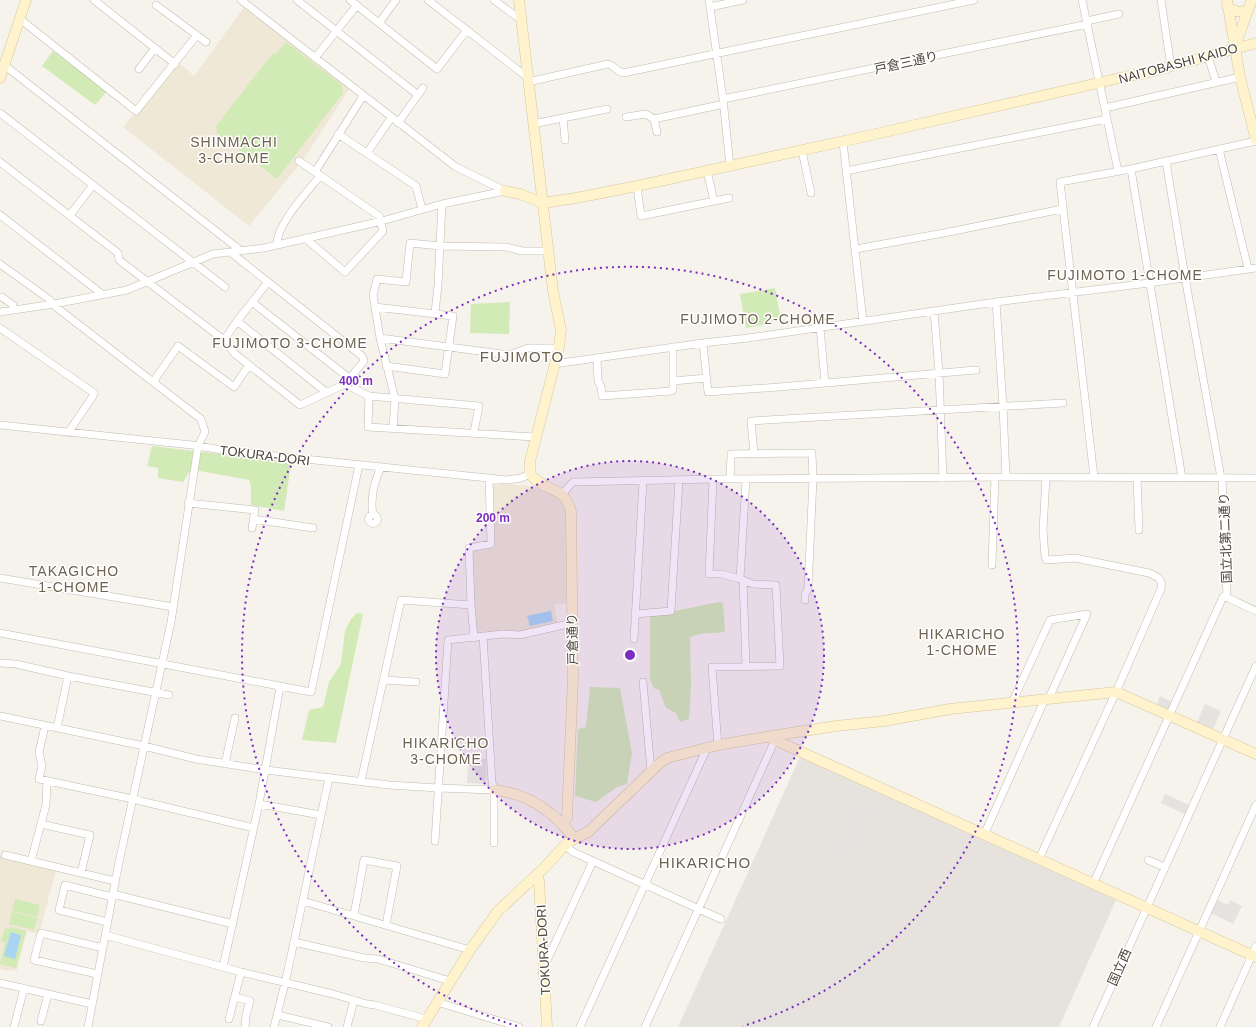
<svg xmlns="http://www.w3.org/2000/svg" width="1256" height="1027" font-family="Arial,'Noto Sans JP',sans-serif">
<rect width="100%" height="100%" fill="#f6f3ec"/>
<path fill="#e6e2dd" d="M800,757L1116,900L1059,1027H678Z"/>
<path fill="#efe8d6" d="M245,6L350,88L303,160L249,226L123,127L177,61L194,76Z
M493,483L531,486L552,494L558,498L564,504L568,519L566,603L554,605L558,625L519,632L476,633L471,550L494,546Z
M0,853L1,857L56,870L39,934L27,931L17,970L8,971L0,969Z"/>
<path fill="#d2eab5" d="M286,42L342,85L343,93L277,179L217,133L216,126L273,53L275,55Z
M53,51L107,91L95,105L42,66Z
M775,288L781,321L746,328L740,294Z
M510,302L509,334L470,333L471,304Z
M152,446L271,460L291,464L284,511L251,505V486L249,480L200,471L189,472L183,482L158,478V468L147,466Z
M719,602L723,603L725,632L699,634L690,637L691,686L689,719L680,722L676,713L666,708L659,690L653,687L650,679V616Z
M357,613L363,614L336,743L302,740L309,710L323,707L329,682L341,664L345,631L351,619Z
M590,687L620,688L632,753L627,784L617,787L596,802L575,796L578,729L586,727Z
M15,899L40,905L37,917L12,911Z
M12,912L37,918L34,930L9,924Z
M11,927L26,931L16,968L0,964L5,942L1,941L5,928L9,929Z"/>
<path fill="#e5e3e0" d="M1160,696L1172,702L1168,711L1156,705Z
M1205,704L1221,711L1213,730L1197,722Z
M472,759H487L485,784L467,783L468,763H472Z
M1165,794L1189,805L1185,814L1161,803Z
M858,805L872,811L850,860L836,853Z
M1218,900L1228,905L1230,900L1242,906L1233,924L1211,913Z"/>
<path fill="#a9d4f2" d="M551,611L553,621L530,626L527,616Z
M11,932L21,935L15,959L4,956Z"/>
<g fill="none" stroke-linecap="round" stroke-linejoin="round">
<g stroke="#c2bbae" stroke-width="8">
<path id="street" d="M94,0L175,64
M241,0L456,167L505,191
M297,0L418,95
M350,0L437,69L467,30
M428,0L527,77
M494,0L521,20
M709,0L723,99L730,166
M1082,0L1118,171
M1161,0L1171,67
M156,5L206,42
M710,7L743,0
M20,19L136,111L197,35
M1087,21L1119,14
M379,23L396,0
M1208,56L1216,82
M315,58L357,5
M4,65L240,250
M139,69L155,48
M528,82L608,64C615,66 616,71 623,73L974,0
M723,99L1088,24
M1105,108L1240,77
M0,113L225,287
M626,117L646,114L654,119L724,104
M563,118L565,140
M654,119L657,132
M398,123L423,88
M533,124L607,109
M338,134L416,186L422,209
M843,142L863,321
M1219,149L1248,268
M802,151L811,193
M367,153L391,118
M299,161L379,216L383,231L345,272L305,238
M1166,161L1185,277L1221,478
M0,162L118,253L119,260L224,340L235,354L300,405L345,384L364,361L362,356L268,282
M1131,169L1182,478
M707,171L714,201
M846,171L1107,119
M315,172L363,96
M637,186L641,216L729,198
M0,215L102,294
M70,215L93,185
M277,245C276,225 307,192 320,176
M856,249L949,232L1062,209
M0,264L50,300L56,307L201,419L205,432L198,446L171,622L118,867L88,1027
M2,297L13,305V310
M252,302L349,378
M996,302L1003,406L1006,477
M375,307L453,316L445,374L386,366
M934,311L939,373L943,478
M0,312L54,304L127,290L213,254L264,248L382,221L442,204L505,191
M435,313L438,285L442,204
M237,321L326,392
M820,327L825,383
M0,328L94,393L93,396L68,433
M380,338L510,355L528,348H559
M224,340L237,321L268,282L230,252
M703,343L708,392L779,387L976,370
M597,358L598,381L601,387L602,396L672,391L673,389V347
M554,364L703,343L748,338L996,302L1149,283L1256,268
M673,381L707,378
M153,382L178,346L234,387L249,365
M345,384L369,396L479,406L474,432
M369,396L368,427L535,437
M0,425L192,445L228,451L507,480L521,478L530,474
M393,428L395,399L380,338L373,295L377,279L406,282L410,243L440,246L506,247L522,251H548
M754,454L751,421L1063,403
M1094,477L1060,182L1131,169L1256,141
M1137,478L1139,530
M1222,478L1227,597
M713,479L709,574H721L740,579L753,584L776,585L780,666L712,667L718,746
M730,479L731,454L812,453L813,479L808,589L805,594V600
M562,494L573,482L713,479L1006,477L1256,478
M188,503L255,510L252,528
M368.5 519a4.5 4.5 0 1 1 9 0a4.5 4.5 0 1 1-9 0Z
M373,515C370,498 374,482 381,467
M253,519L313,528
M992,565L995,477
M0,578L173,607
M740,579L746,479
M743,580L746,666
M635,614L671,611L679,480
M0,633L311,692L359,465
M483,636L492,782L494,790V843
M474,638L471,605L469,548L491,544L489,478
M634,639L643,481
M0,663L16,664L68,676L169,695
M384,680L416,682
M643,682L651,771
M1012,703L1050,620L1087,614L1049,698
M0,716L144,746L196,759L266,770L389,785L438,788L494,790
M45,726L39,752L42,766L39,779L128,798L254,828
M57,728L68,676
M225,764L235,718
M361,781L401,600L471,605
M259,804L321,815
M41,824L90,835L81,873
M984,835L1045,699
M435,841L448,640L503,634L520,635L572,623
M565,845L573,852L721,919
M5,855L115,881
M1039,859L1116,692L1161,589C1163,579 1158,577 1149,573L1075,558L1047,560L1045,557L1043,530L1046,478
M1148,860L1164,867
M31,861L46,805L47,781
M1093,884L1223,597L1224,596L1256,611
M113,894L233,924
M303,901L470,950
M354,915L364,860L397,866L386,925
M107,922L59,910L65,885L112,897
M105,935L241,972L333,994L367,1004L375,1005L426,1019
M294,942L364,958L378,959L450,981
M223,967L259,804L280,687
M544,967L593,861
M97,976L93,973L34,960L41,933L103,948
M0,983L92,1004
M235,997L250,1001L246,1015L245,1027
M437,1002L519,1027
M278,1015L328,1027
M229,1019L241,972
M41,1021L48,994
M14,1027L24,988
M274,1027L286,979L329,778
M347,1027L354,1000
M580,1027L707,748
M645,1027L775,740
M1093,1027L1256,666
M1156,1027L1256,805
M1220,1027L1256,946"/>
</g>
<g stroke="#d6c79b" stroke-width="11">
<path id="secondary" d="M519,0L553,291L561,330L559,348L530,461V474C543,492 566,485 571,512L573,679L567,818L563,824
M1227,0L1240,77L1256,140
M1227,6C1234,12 1240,13 1248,10
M1234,48C1241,32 1245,16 1252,0
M0,78L26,0
M505,191L520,194L543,203L576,198L637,186L867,136L1124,77L1146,73L1256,43
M768,737L1256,957
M494,790C527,793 554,812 574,838
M537,874L539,881L547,1027
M422,1027L470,950L498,911L543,869L568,842L588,832L660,763L667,758L718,745L784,734L836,726L884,721L950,709L1116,692L1256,754"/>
</g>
<use href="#street" stroke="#fff" stroke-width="7"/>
<use href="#secondary" stroke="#fff3cd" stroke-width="10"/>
</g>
<circle cx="630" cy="655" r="194" fill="#7b2cbf" fill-opacity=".12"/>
<g fill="none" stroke="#7b2cbf" stroke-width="2" stroke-dasharray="2 4">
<circle cx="630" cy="655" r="194"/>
<path d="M517 1026A388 388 0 1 1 743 1026"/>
</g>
<g text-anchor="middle" stroke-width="3" stroke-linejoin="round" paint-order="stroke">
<g font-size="13" fill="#4b4439" stroke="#fff">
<text transform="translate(906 62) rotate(-12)" y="5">戸倉三通り</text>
<text transform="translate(1178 63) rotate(-15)" y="5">NAITOBASHI KAIDO</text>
<text transform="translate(265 455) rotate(7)" y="5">TOKURA-DORI</text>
<text transform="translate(1225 538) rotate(-92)" y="5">国立北第二通り</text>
<text transform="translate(572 639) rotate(-91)" y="5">戸倉通り</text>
<text transform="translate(543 950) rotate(-93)" y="5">TOKURA-DORI</text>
<text transform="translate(1119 967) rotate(-66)" y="5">国立西</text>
</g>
<g font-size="14" letter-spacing="1" fill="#6e6250" stroke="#fff">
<text x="234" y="147">SHINMACHI<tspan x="234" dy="16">3-CHOME</tspan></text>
<text x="1125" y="280">FUJIMOTO 1-CHOME</text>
<text x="758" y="324">FUJIMOTO 2-CHOME</text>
<text x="290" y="348">FUJIMOTO 3-CHOME</text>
<text x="74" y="576">TAKAGICHO<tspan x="74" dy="16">1-CHOME</tspan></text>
<text x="962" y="639">HIKARICHO<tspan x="962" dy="16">1-CHOME</tspan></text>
<text x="446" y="748">HIKARICHO<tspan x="446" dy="16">3-CHOME</tspan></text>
</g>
<g font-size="15" letter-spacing="1" fill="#6e6250" stroke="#fff">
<text x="522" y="362">FUJIMOTO</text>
<text x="705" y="868">HIKARICHO</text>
</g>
</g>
<circle cx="630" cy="655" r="6" fill="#7b2cbf" stroke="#fff" stroke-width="2"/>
<g font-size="12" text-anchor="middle" font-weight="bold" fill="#7b2cbf" stroke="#fff" stroke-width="3" stroke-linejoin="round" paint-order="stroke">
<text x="356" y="385">400 m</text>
<text x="493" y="522">200 m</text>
</g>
</svg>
